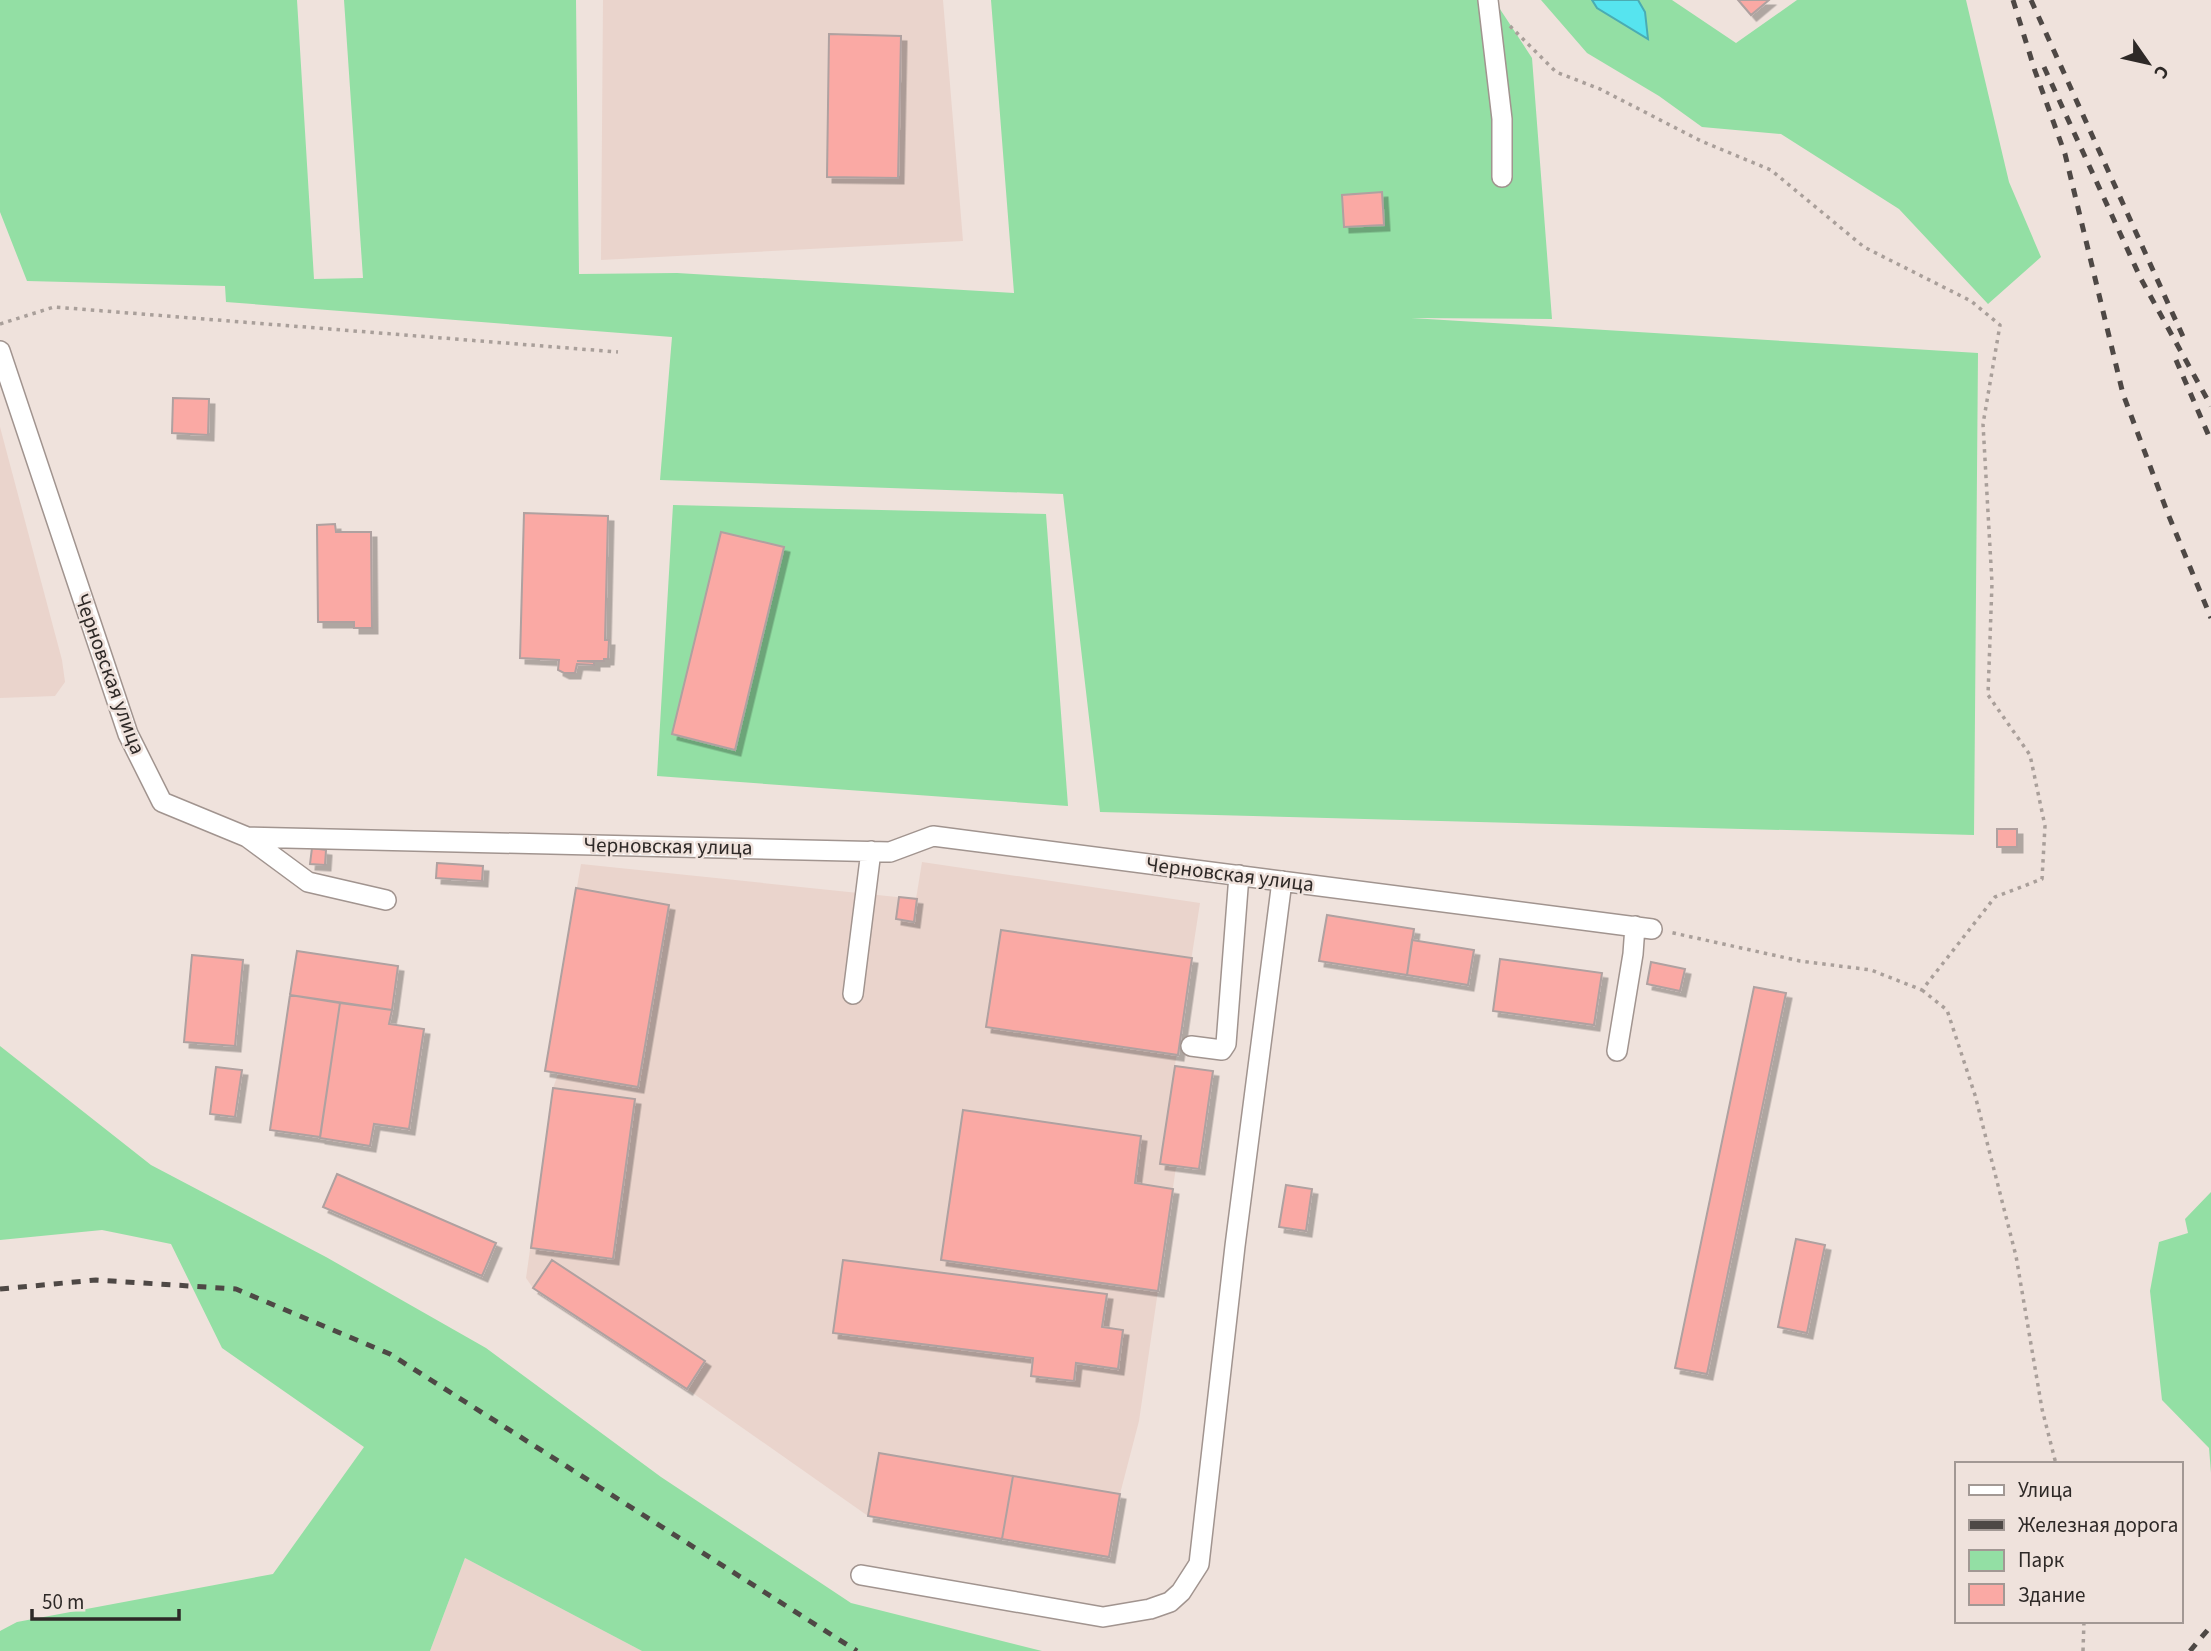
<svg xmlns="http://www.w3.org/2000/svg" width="2211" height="1651" font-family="'Source Sans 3',sans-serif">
<defs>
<filter id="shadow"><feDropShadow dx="5.5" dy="5.5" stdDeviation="0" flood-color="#0004"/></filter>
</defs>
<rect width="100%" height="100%" fill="#efe2dc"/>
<path fill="#ead4cc" d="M603,0H943L963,241L601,260Z
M0,427L62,660L65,682L55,696L0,698Z
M922,862L1200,903L1175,1065L1213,1071L1199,1169L1176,1167L1139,1421L1120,1494L1109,1557L868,1516L687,1389L533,1288L526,1278L553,1088L558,1074L545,1071L581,864L916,899Z
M465,1558L642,1651H430Z"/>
<path fill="#93dfa4" d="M0,0H297L314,279L363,278L344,0H576L579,274L677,273L1014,293L991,0H1494L1532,58L1552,319L1411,318L1978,353L1974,835L1100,812L1063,494L660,480L672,337L226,302L225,286L27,281L0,212Z
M1541,0H1672L1736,43L1797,0H1966L2009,182L2041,257L1988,304L1899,209L1781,134L1702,127L1659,96L1587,53Z
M673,505L1046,514L1068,806L657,776Z
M0,1046L151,1165L326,1257L486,1348L661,1477L851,1603L1042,1651H642L465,1558L430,1651H0V1631L17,1622L273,1574L364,1447L222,1348L171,1244L102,1230L0,1240Z
M2211,1192V1473L2209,1448L2162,1400L2150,1291L2159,1242L2188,1233L2185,1219Z"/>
<path fill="#56e4ef" stroke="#4aacb3" stroke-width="2" d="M1592,0H1638L1645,12L1648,39L1597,8Z"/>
<path fill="#faa9a4" stroke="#afa1a0" stroke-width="2" filter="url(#shadow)" d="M1738,0H1769L1751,15Z
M829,34L901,36L898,178L827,177Z
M1382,192L1384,225L1344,227L1342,195Z
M173,398L209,399L208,435L172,433Z
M524,513L608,516L605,640H609L608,659H604V661H577L594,662V665L577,664L575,673H564L558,670L559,660L520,658Z
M335,524L336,532H371L372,628H354V622H318L317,525Z
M721,532L784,547L735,750L672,734Z
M1997,829H2017V847H1997Z
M312,848L326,850L325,865L310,864Z
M437,863L483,866L482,881L436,878Z
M576,888L669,905L638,1087L545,1071Z
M899,897L917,899L914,922L896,919Z
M1327,915L1414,929L1407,975L1319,961Z
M1001,930L1192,958L1178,1055L986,1027Z
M1412,940L1474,950L1468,985L1407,975Z
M297,951L398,966L392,1010L290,995Z
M192,955L243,960L235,1046L184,1042Z
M1500,959L1602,973L1594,1025L1493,1011Z
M1651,962L1685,969L1680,991L1647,984Z
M1754,987L1786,993L1707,1374L1675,1368Z
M290,995L340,1003L320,1137L270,1130Z
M340,1003L392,1010L389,1024L424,1029L409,1129L374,1124L370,1146L320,1138Z
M1175,1066L1213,1071L1199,1169L1160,1164Z
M216,1067L242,1070L235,1117L210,1114Z
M553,1088L635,1099L613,1259L531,1248Z
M963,1110L1141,1136L1135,1183L1173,1189L1158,1291L941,1260Z
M337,1174L496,1243L482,1276L323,1207Z
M1286,1185L1312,1189L1306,1231L1279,1227Z
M1796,1239L1825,1245L1807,1333L1778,1327Z
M552,1260L705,1361L687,1389L533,1288Z
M843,1260L1107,1294L1102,1327L1123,1330L1118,1369L1076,1363L1074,1381L1031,1376L1033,1358L833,1333Z
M879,1453L1013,1476L1002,1539L868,1516Z
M1013,1476L1120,1494L1109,1557L1002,1539Z"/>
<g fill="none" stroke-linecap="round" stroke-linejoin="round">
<g stroke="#a1948f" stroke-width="22">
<path id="minor" d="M1488,0L1502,119V177
M0,351L128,734L162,802L247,837L890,852L933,836L1652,929
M247,837L308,882L386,900
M853,994L871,851
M1191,1046L1222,1050L1226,1044L1239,875
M1617,1051L1633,954L1635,926
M861,1575L1103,1617L1150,1609L1170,1602L1181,1592L1199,1564L1235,1246L1282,881"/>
</g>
<path stroke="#a99f9a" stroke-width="3.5" stroke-dasharray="3.5 5" stroke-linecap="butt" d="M1510,26L1556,72L1600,89L1701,141L1771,170L1864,247L1971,301L2000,325L1983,424L1992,583L1988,695L2030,755L2045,826L2042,879L1995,897L1922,990L1871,970L1800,961L1669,932
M0,324L54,307L618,352
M1922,990L1947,1010L1975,1095L2016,1256L2042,1409L2056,1464
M2083,1651L2084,1621"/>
<use href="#minor" stroke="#fff" stroke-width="19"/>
<path stroke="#4e4845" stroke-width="5" stroke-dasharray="9 9" stroke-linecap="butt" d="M2013,0L2035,71L2065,154L2123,394L2168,514L2211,618
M2031,0L2185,341
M2044,67L2141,279L2211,406
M2176,360L2211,441
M0,1289L96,1280L236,1289L390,1354L857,1651
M2190,1651L2211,1626"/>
</g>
<g text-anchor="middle" stroke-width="5" stroke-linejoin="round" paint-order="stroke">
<g font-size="21" fill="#2e2927" stroke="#efe2dc">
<text transform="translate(110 674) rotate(70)" y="7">Черновская улица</text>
<text transform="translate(668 846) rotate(1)" y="7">Черновская улица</text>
<text transform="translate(1230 874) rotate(7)" y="7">Черновская улица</text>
</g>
</g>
<rect x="1955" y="1462" width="228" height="161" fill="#efe2dc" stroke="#a29894" stroke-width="2"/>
<rect x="1969" y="1485" width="35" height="10" fill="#ffffff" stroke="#a29894" stroke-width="2"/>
<text x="2018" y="1497" font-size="21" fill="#2e2927">Улица</text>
<rect x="1969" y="1520" width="35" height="10" fill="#4e4845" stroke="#a29894" stroke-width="2"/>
<text x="2018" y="1532" font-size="21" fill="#2e2927">Железная дорога</text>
<rect x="1969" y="1550" width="35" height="21" fill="#93dfa4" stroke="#a29894" stroke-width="2"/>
<text x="2018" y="1567" font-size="21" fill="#2e2927">Парк</text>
<rect x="1969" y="1584" width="35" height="21" fill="#faa9a4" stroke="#a29894" stroke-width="2"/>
<text x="2018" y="1602" font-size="21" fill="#2e2927">Здание</text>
<g transform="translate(2148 63) rotate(124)" stroke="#efe2dc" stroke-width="5" paint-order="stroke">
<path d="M0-5L12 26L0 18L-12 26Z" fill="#2e2927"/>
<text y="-10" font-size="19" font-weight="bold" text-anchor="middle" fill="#2e2927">С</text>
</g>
<path d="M32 1609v10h147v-10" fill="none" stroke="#2e2927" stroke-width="3.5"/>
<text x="42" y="1609" font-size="21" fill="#2e2927" stroke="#efe2dc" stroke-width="5" paint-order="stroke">50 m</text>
</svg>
